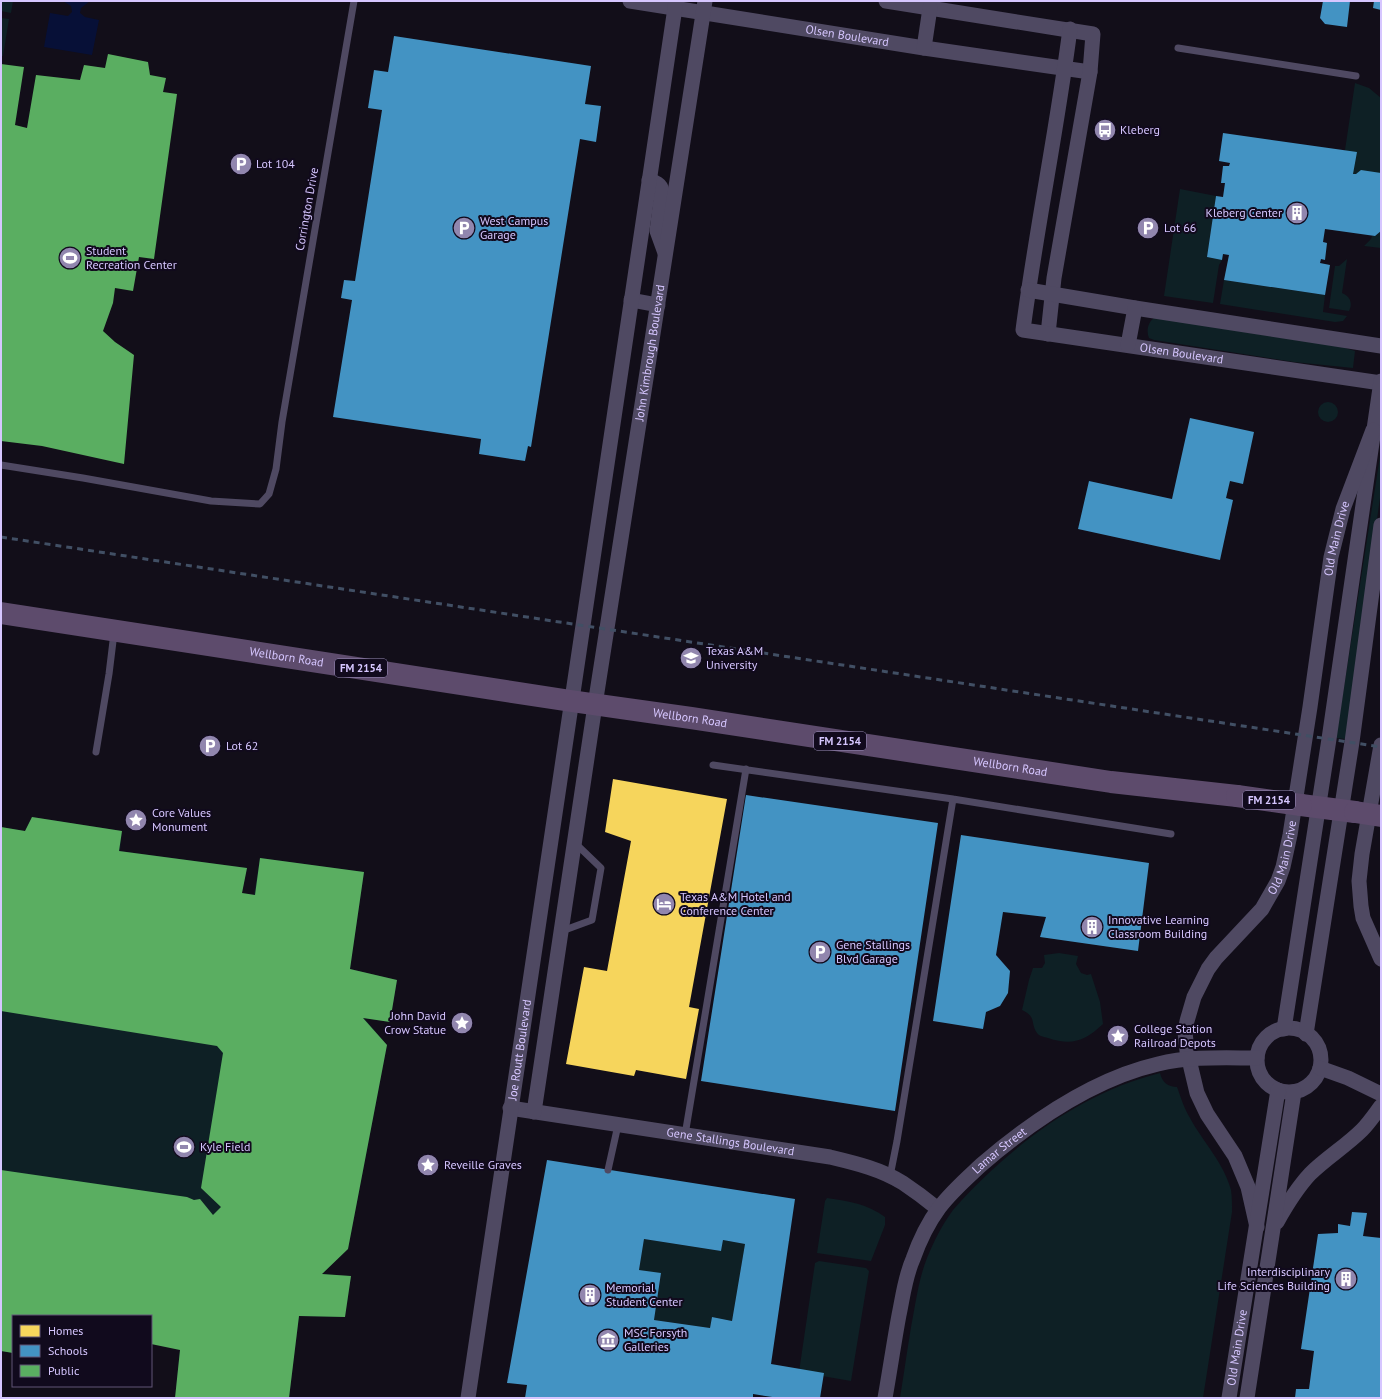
<svg xmlns="http://www.w3.org/2000/svg" width="1382" height="1399" font-family="'PT Sans',sans-serif">
<rect width="100%" height="100%" fill="#120e19"/>
<path fill="#0e2025" d="M1,1H13L11,13L1,11Z
M1,18L9,19L3,56H1Z
M1355,83L1369,88L1381,98V173L1353,174L1345,150Z
M1180,189L1216,196L1207,257L1222,260L1219,265L1213,303L1164,296Z
M1381,231V248L1364,246L1371,239L1372,236H1375Z
M1347,259L1342,293C1350,296 1353,303 1349,311L1329,308L1335,266H1339Z
M1224,280L1325,295L1323,312L1347,316L1343,321L1335,322L1220,304Z
M1154,318L1342,347L1355,351L1353,368L1294,362L1154,340L1149,338C1146,331 1148,322 1154,318Z
M1318 412a10 10 0 1 1 20 0a10 10 0 1 1-20 0Z
M1381,450V491L1346,739L1336,738Z
M32,817L122,831L120,851L247,868L242,893L254,895L260,858L364,872L350,969L397,980L390,1022L364,1018L387,1045L348,1249L322,1274L351,1276L345,1317L299,1316L289,1398H175L180,1350L151,1316H13V1353L1,1351V827L25,831Z
M1059,953L1078,956L1076,964L1081,973L1087,975L1091,974L1100,1002L1103,1024C1085,1041 1072,1046 1048,1038C1044,1037 1039,1036 1037,1033C1030,1023 1037,1017 1022,1010L1029,980L1033,968H1042L1045,963L1044,955Z
M1160,1073C1162,1082 1168,1087 1177,1087C1181,1098 1184,1108 1190,1118C1203,1142 1224,1163 1231,1190C1232,1197 1232,1205 1232,1212L1203,1398H900C905,1367 909,1336 915,1305C918,1289 921,1273 927,1258C934,1241 942,1225 953,1210C965,1196 978,1183 991,1171C1039,1126 1096,1089 1160,1073Z
M827,1198C849,1201 867,1204 885,1217V1225L871,1261L817,1253L825,1201Z
M644,1239L721,1251L723,1240L745,1244L732,1321L712,1317L710,1328L654,1320L661,1274L639,1270Z
M819,1261L866,1268L869,1271L851,1381L799,1372L815,1263Z"/>
<path fill="#071037" d="M63,1H90L81,8L80,13L85,17L99,20L92,55L44,47L50,13L68,16L72,12L71,6Z"/>
<path fill="#f6d55c" d="M613,779L727,799L689,1007L699,1009L686,1079L636,1070L634,1076L566,1064L584,967L607,971L631,841L605,832Z"/>
<path fill="#4393c3" fill-rule="evenodd" d="M1323,1H1350L1347,27L1325,24L1320,18Z
M1374,1H1381V10L1373,8Z
M394,36L591,66L585,104L601,106L596,142L580,139L531,447L528,446L525,461L479,454L481,439L333,417L352,300L341,298L344,280L355,281L382,110L368,108L374,70L388,72Z
M1223,133L1357,152L1353,174H1356L1361,170L1381,173V231L1375,236L1325,229L1323,242L1327,243L1325,260L1321,259L1320,263L1330,265L1325,295L1224,280L1229,255L1223,254L1222,260L1207,257L1216,196L1223,197L1225,183H1221L1223,166H1229L1230,163L1219,161Z
M1190,418L1254,432L1243,484L1230,481L1226,498L1233,500L1220,560L1078,529L1089,481L1172,499Z
M746,795L938,823L895,1111L701,1081Z
M961,835L1149,863L1138,951L1040,937L1046,917L1003,912L996,955L1010,971L1008,993L1000,1006L986,1012L983,1029L933,1021Z
M547,1160L795,1199L771,1364L824,1373L820,1398H779L753,1394V1398H525L527,1385L507,1383ZM644,1239L721,1251L723,1240L745,1244L732,1321L712,1317L710,1328L654,1320L661,1273L639,1270Z
M1352,1212L1367,1213L1363,1236L1381,1238V1398H1295L1296,1389H1309L1314,1351L1301,1349L1318,1234L1338,1233V1224L1350,1226Z"/>
<path fill="#5aae61" d="M108,54L148,62L150,75L166,78L163,92L177,94L154,259L139,257L133,291L115,288L113,303L103,331L115,342L134,355L124,464L42,446L1,441V64L24,67L15,125L27,128L36,75L80,80L84,65L105,68Z
M32,817L122,831L119,851L247,868L242,893L255,895L260,858L364,872L350,969L397,980L390,1022L363,1018L387,1045L348,1249L322,1274L351,1276L345,1317L299,1316L289,1398H175L180,1350L151,1344V1316H13V1353L1,1351V1170L187,1197L194,1200L200,1199L213,1215L221,1207L201,1188L223,1053L217,1046L1,1011V827L25,831Z"/>
<g fill="none" stroke-linecap="round" stroke-linejoin="round">
<path stroke="#4f4962" stroke-width="7" d="M1178,48L1356,76
M1,465L83,478L211,501L260,504L269,494L276,469L282,422L354,1
M96,752L109,674L114,633
M713,765L953,799L1171,834
M562,931L592,920L601,868L575,843
M685,1135L746,769
M608,1170L618,1125
M890,1176L897,1141L953,799"/>
<g stroke="#4f4962" stroke-width="15">
<path id="s1" d="M630,1L924,48L1090,72"/>
<path d="M886,1L1093,34L1090,72L1054,278L1048,334"/>
<path id="s2" d="M1070,29C1057,130 1036,230 1023,330L1381,383"/>
<path d="M924,48L930,8"/>
<path d="M649,180C655,182 661,184 662,191L657,231L665,253"/>
<path d="M1028,290L1135,308L1381,346"/>
<path d="M631,300L658,305"/>
<path d="M1128,345L1135,308"/>
<path d="M1381,745L1362,854L1359,881L1361,906L1363,918L1381,959"/>
<circle cx="1289" cy="1060" r="32"/>
<path d="M1284,1029L1329,739L1381,381"/>
<path d="M1306,1034L1352,742L1381,525"/>
<path d="M1320,1068L1348,1078L1381,1094"/>
<path id="s3" d="M510,1108L830,1157C855,1163 881,1169 903,1183C915,1191 927,1200 938,1209"/>
<path id="s4" d="M534,1112L595,705L705,1"/>
<path d="M1277,1222C1286,1206 1297,1188 1310,1174C1326,1158 1346,1146 1362,1130C1369,1123 1375,1114 1381,1106"/>
<path id="s5" d="M1257,1227L1248,1187L1235,1156L1207,1114L1197,1093L1187,1051L1185,1032L1187,1021L1194,997L1208,969L1216,958L1262,909L1278,881L1283,867L1290,835L1310,707L1331,557L1343,509L1373,430"/>
<path id="s6" d="M468,1398L676,1"/>
<path id="s7" d="M885,1398C890,1370 894,1342 899,1315C903,1296 905,1277 913,1259C919,1242 928,1223 939,1208C951,1192 966,1179 981,1165C1031,1122 1093,1079 1158,1064C1190,1056 1225,1058 1257,1058"/>
<path id="s8" d="M1229,1398L1278,1090"/>
<path d="M1247,1398L1294,1092"/>
</g>
<g stroke="#5d4b6c" stroke-width="22">
<path id="s9" d="M1,613L571,701L691,718L1111,782L1237,796"/>
<path d="M1301,805L1355,812"/>
</g>
<path stroke="#414f64" stroke-width="3" stroke-dasharray="6 5" stroke-linecap="butt" d="M1,537L1381,747"/>
<path stroke="#5d4b6c" stroke-width="22" d="M1237,796L1301,805
M1355,812L1381,816"/>
</g>
<defs>
<g id="bus-disc" transform="scale(1.15)"><circle r="9.5" fill="#9186ae" stroke="#110a1d"/><path d="M-5-6H5V4H4V6H2V4H-2V6H-4V4H-5ZM-3.5-4V0h7V-4ZM-3.5 1.2v1.5H-2V1.2ZM2 1.2v1.5H3.5V1.2Z" fill="#fff"/></g>
<g id="parking-disc" transform="scale(1.15)"><circle r="9.5" fill="#9186ae" stroke="#110a1d"/><path d="M-3.5-5.5H1a3.5 3.5 0 0 1 0 7H-1V5.5H-3.5ZM-1-3.4V-.6H.8a1.4 1.4 0 0 0 0-2.8Z" fill="#fff"/></g>
<g id="building-disc" transform="scale(1.15)"><circle r="9.5" fill="#9186ae" stroke="#110a1d"/><path d="M-4-6H4V6H1V3H-1V6H-4ZM-2.5-4.3h1.7v1.8h-1.7ZM.8-4.3h1.7v1.8H.8ZM-2.5-1h1.7V.8h-1.7ZM.8-1h1.7V.8H.8Z" fill="#fff"/></g>
<g id="stadium-disc" transform="scale(1.15)"><circle r="9.5" fill="#9186ae" stroke="#110a1d"/><path d="M0-5a6.5 5 0 1 0 0 10a6.5 5 0 1 0 0-10ZM-3.5-1.8h7v3.6h-7Z" fill="#fff"/></g>
<g id="university-disc" transform="scale(1.15)"><circle r="9.5" fill="#9186ae" stroke="#110a1d"/><path d="M0-5L7-2L0 1L-7-2ZM-4 1L0 2.5L4 1V4Q0 6-4 4Z" fill="#fff"/></g>
<g id="sight-disc" transform="scale(1.15)"><circle r="9.5" fill="#9186ae" stroke="#110a1d"/><path d="M0-6L1.8-2.2L6-1.7L2.9 1.2L3.7 5.4L0 3.3L-3.7 5.4L-2.9 1.2L-6-1.7L-1.8-2.2Z" fill="#fff"/></g>
<g id="hotel-disc" transform="scale(1.15)"><circle r="9.5" fill="#9186ae" stroke="#110a1d"/><path d="M-6-4.5h1.5V1H6V5H4.5V3h-9V5H-6ZM-4 0a1.8 1.8 0 1 1 3.6 0ZM.5 0V-2.5h3Q6-2.5 6 0Z" fill="#fff"/></g>
<g id="museum-disc" transform="scale(1.15)"><circle r="9.5" fill="#9186ae" stroke="#110a1d"/><path d="M0-6L6-3V-2H-6V-3ZM-5-1h2V3h-2ZM-1-1h2V3h-2ZM3-1h2V3H3ZM-6 4H6V6H-6Z" fill="#fff"/></g>
</defs>
<g fill-rule="evenodd">
<use href="#bus-disc" x="1105" y="130"/>
<use href="#parking-disc" x="241" y="164"/>
<use href="#building-disc" x="1297" y="213"/>
<use href="#parking-disc" x="464" y="228"/>
<use href="#parking-disc" x="1148" y="228"/>
<use href="#stadium-disc" x="70" y="258"/>
<use href="#university-disc" x="691" y="658"/>
<use href="#parking-disc" x="210" y="746"/>
<use href="#sight-disc" x="136" y="820"/>
<use href="#hotel-disc" x="664" y="904"/>
<use href="#building-disc" x="1092" y="927"/>
<use href="#parking-disc" x="820" y="952"/>
<use href="#sight-disc" x="462" y="1023"/>
<use href="#sight-disc" x="1118" y="1036"/>
<use href="#stadium-disc" x="184" y="1147"/>
<use href="#sight-disc" x="428" y="1165"/>
<use href="#building-disc" x="1346" y="1279"/>
<use href="#building-disc" x="590" y="1295"/>
<use href="#museum-disc" x="608" y="1340"/>
</g>
<g text-anchor="middle" stroke-width="4" stroke-linejoin="round" paint-order="stroke">
<g fill="#110a1d" stroke="#9b8ebb" stroke-width="1">
<rect x="335" y="659" width="52" height="18" rx="3"/>
<rect x="814" y="732" width="52" height="18" rx="3"/>
<rect x="1243" y="791" width="52" height="18" rx="3"/>
</g>
<g font-size="11" font-weight="bold" fill="#d6c6ff">
<text x="361" y="672">FM 2154</text>
<text x="840" y="745">FM 2154</text>
<text x="1269" y="804">FM 2154</text>
</g>
<g font-size="12" fill="#d6c6ff" stroke="#110a1d">
<text dy="4" stroke="none"><textPath href="#s1" startOffset="220">Olsen Boulevard</textPath></text>
<text transform="translate(307 209) rotate(-80)" y="4">Corrington Drive</text>
<text dy="4" stroke="none"><textPath href="#s4" startOffset="768">John Kimbrough Boulevard</textPath></text>
<text dy="4" stroke="none"><textPath href="#s2" startOffset="465">Olsen Boulevard</textPath></text>
<text dy="4" stroke="none"><textPath href="#s5" startOffset="739">Old Main Drive</textPath></text>
<text dy="4" stroke="none"><textPath href="#s9" startOffset="289">Wellborn Road</textPath></text>
<text dy="4" stroke="none"><textPath href="#s9" startOffset="697">Wellborn Road</textPath></text>
<text dy="4" stroke="none"><textPath href="#s9" startOffset="1021">Wellborn Road</textPath></text>
<text dy="4" stroke="none"><textPath href="#s5" startOffset="415">Old Main Drive</textPath></text>
<text dy="4" stroke="none"><textPath href="#s6" startOffset="352">Joe Routt Boulevard</textPath></text>
<text dy="4" stroke="none"><textPath href="#s3" startOffset="223">Gene Stallings Boulevard</textPath></text>
<text dy="4" stroke="none"><textPath href="#s7" startOffset="283">Lamar Street</textPath></text>
<text dy="4" stroke="none"><textPath href="#s8" startOffset="51">Old Main Drive</textPath></text>
</g>
<g font-size="12" fill="#d6c6ff" stroke="#110a1d" text-anchor="start">
<text x="1120" y="134">Kleberg</text>
<text x="256" y="168">Lot 104</text>
<text x="1282" y="217" text-anchor="end">Kleberg Center</text>
<text x="480" y="225">West Campus<tspan x="480" dy="14">Garage</tspan></text>
<text x="1164" y="232">Lot 66</text>
<text x="86" y="255">Student<tspan x="86" dy="14">Recreation Center</tspan></text>
<text x="706" y="655">Texas A&amp;M<tspan x="706" dy="14">University</tspan></text>
<text x="226" y="750">Lot 62</text>
<text x="152" y="817">Core Values<tspan x="152" dy="14">Monument</tspan></text>
<text x="680" y="901">Texas A&amp;M Hotel and<tspan x="680" dy="14">Conference Center</tspan></text>
<text x="1108" y="924">Innovative Learning<tspan x="1108" dy="14">Classroom Building</tspan></text>
<text x="836" y="949">Gene Stallings<tspan x="836" dy="14">Blvd Garage</tspan></text>
<text x="446" y="1020" text-anchor="end">John David<tspan x="446" dy="14">Crow Statue</tspan></text>
<text x="1134" y="1033">College Station<tspan x="1134" dy="14">Railroad Depots</tspan></text>
<text x="200" y="1151">Kyle Field</text>
<text x="444" y="1169">Reveille Graves</text>
<text x="1330" y="1276" text-anchor="end">Interdisciplinary<tspan x="1330" dy="14">Life Sciences Building</tspan></text>
<text x="606" y="1292">Memorial<tspan x="606" dy="14">Student Center</tspan></text>
<text x="624" y="1337">MSC Forsyth<tspan x="624" dy="14">Galleries</tspan></text>
</g>
</g>
<rect width="1382" height="1399" fill="none" stroke="#d6c6ff" stroke-width="4"/>
<rect x="12" y="1315" width="140" height="72" fill="#110a1d" stroke="#605577"/>
<rect x="20" y="1325" width="20" height="12" fill="#f6d55c" stroke="#605577"/>
<text x="48" y="1335" font-size="12" fill="#d6c6ff">Homes</text>
<rect x="20" y="1345" width="20" height="12" fill="#4393c3" stroke="#605577"/>
<text x="48" y="1355" font-size="12" fill="#d6c6ff">Schools</text>
<rect x="20" y="1365" width="20" height="12" fill="#5aae61" stroke="#605577"/>
<text x="48" y="1375" font-size="12" fill="#d6c6ff">Public</text>
</svg>
